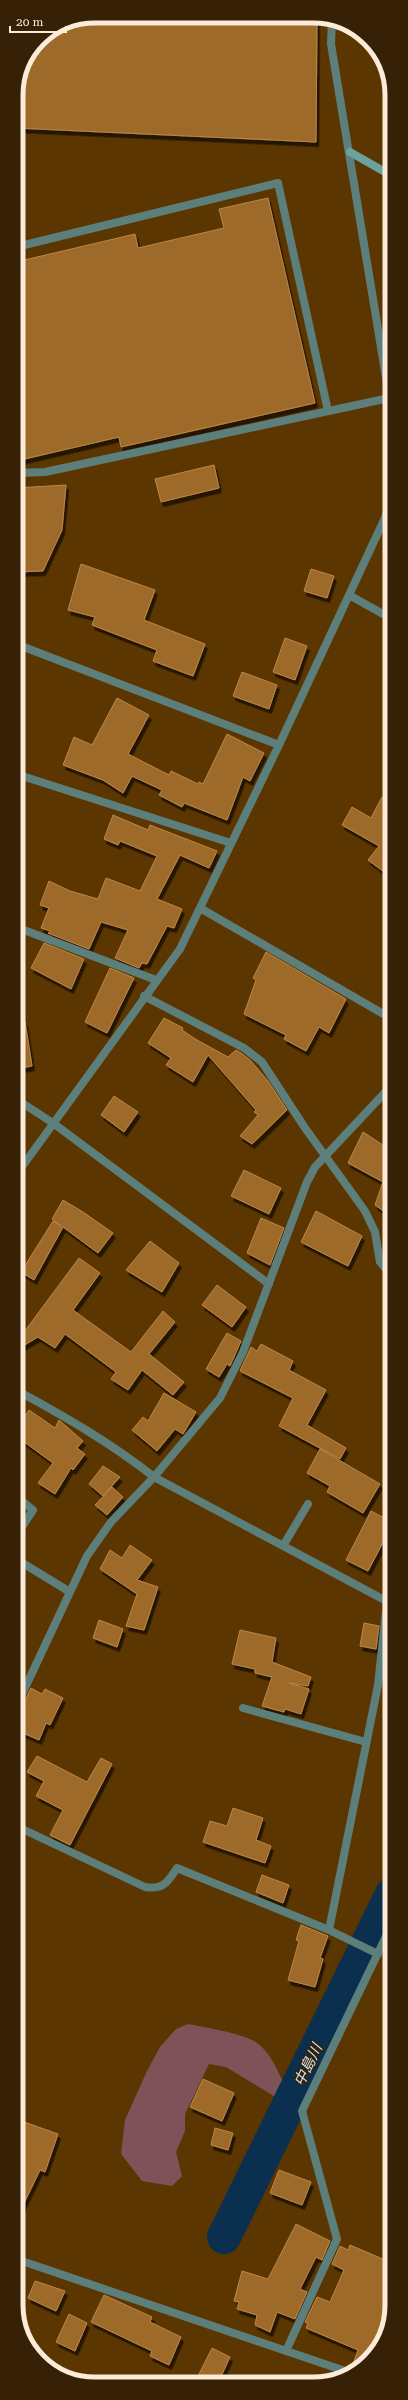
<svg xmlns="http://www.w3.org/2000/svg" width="408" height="2400" font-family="'Roboto Serif','Noto Sans JP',serif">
<defs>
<filter id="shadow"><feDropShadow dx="2.5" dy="4.5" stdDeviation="0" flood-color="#0009"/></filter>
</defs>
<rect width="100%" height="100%" fill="#5b3600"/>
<path fill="#7e5259" d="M188,2024C203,2027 246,2034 257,2043C270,2052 278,2071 284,2084L277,2098L226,2067L209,2064L185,2114V2131L176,2152L182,2176L172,2186L142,2181L121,2154L125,2120L147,2071L160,2047L176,2029Z"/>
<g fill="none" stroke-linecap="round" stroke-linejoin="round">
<path stroke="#536778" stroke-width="5.5" d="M392,1570L386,1586L392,1589"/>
<path stroke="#0a2f4f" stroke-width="34" d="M224,2237L392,1894"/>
</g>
<path fill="#9e6a29" stroke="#bd8748" filter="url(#shadow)" d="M95,16L317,18L316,142L16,128V90L22,65L39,39L65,22Z
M268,198L315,403L121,447L119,437L16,461V262L135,234L138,248L224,228L219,209Z
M214,465L219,488L161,502L155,479Z
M66,485L62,530L43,571L16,572V488Z
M81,564L155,590L144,620L205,644L193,676L153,661L157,650L92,625L95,617L68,610Z
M311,569L334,576L327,598L304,591Z
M285,638L307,646L295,680L273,672Z
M242,672L277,685L269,709L233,696Z
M117,698L149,715L128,754L169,775L171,771L198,784L199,782L203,784L227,734L264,753L250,781L243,777L227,820L184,803L182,807L159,795L162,790L132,776L123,793L103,780L63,765L74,737L92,745Z
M382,797L392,802V862L384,872L368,860L379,846L342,825L352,807L371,818Z
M113,815L148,830L150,825L217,851L209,868L180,855L157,899L182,909L174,928L167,926L147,964L142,963L139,968L115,958L128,930L101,922L89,949L48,933L50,931L41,928L49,908L40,905L49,881L70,891L98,899L106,878L140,891L157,856L120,841L118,845L104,839Z
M44,943L84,959L71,989L31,968Z
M266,952L346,999L329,1033L319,1027L306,1051L284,1039L286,1035L244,1014L256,980L253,978Z
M110,968L134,978L107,1033L85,1022Z
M164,1018L183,1028L182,1030L197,1040L228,1057L236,1050L241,1053L250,1060L268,1081L287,1110L252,1144L240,1136L258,1115L254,1112L256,1110L208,1055L193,1082L166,1065L171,1058L148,1043Z
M16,1021H25L32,1066L16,1069Z
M114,1096L138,1112L124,1132L101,1115Z
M363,1132L392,1151V1217L375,1205L383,1182L348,1163Z
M244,1170L281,1188L269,1214L231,1196Z
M63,1200L83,1212L113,1233L98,1253L63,1227L34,1280L21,1272L53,1221L61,1226L52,1219Z
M316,1211L362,1236L348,1266L301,1242Z
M261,1218L284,1228L270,1265L247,1253Z
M150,1241L179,1263L162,1292L126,1270Z
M79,1258L100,1273L73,1310L131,1352L163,1311L175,1322L149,1354L184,1382L173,1395L142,1370L128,1390L111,1379L116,1372L65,1334L55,1348L38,1337L16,1350V1343Z
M217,1285L246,1307L232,1327L202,1305Z
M227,1333L241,1341L230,1366L227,1364L219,1377L206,1369Z
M261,1344L293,1361L289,1370L326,1390L307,1425L346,1448L340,1459L279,1426L293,1398L240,1371L251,1347L257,1351Z
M164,1393L196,1412L183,1434L175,1429L157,1451L132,1430L143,1417L148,1421Z
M29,1410L55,1428L59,1420L83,1441L77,1448L85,1454L73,1470L71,1468L55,1494L38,1483L53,1463L16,1436V1429Z
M320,1449L380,1484L363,1513L327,1492L330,1486L307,1473Z
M103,1466L120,1477L103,1496L89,1484Z
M112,1487L123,1497L107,1515L95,1505Z
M371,1511L392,1522V1525L368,1571L346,1560Z
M130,1545L152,1560L137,1580L158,1587L144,1630L126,1626L137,1594L100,1569L110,1550L122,1558Z
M99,1620L123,1629L117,1647L93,1638Z
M364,1623L379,1626L376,1649L360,1646Z
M240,1630L276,1638L272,1662L311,1677L308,1686L289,1683L309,1689L301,1714L285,1709L284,1712L262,1706L272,1677L255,1673V1669L232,1664Z
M16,1679L22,1682L16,1694Z
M31,1688L42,1694L45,1689L63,1698L50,1725L46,1723L39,1740L16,1730V1712L21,1709Z
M37,1756L87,1782L101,1758L112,1764L70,1845L50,1835L63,1810L36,1796L44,1781L27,1772Z
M233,1808L263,1818L256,1840L271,1846L265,1863L203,1842L210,1821L227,1826Z
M262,1875L289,1885L283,1903L256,1892Z
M301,1925L328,1936L320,1958L323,1959L315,1987L288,1980L299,1941L296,1940Z
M203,2079L234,2093L222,2121L190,2107Z
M16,2119L58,2134L45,2172L40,2170L16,2220Z
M215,2128L233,2133L228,2150L211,2145Z
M279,2170L311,2182L302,2205L270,2193Z
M296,2224L330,2241L322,2260L316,2257L300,2289L307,2292L295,2319L277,2312L270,2332L255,2325L257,2315L237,2309L239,2302L234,2301L242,2271L268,2279Z
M350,2245L392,2263V2305L386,2335L372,2357L355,2370L352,2367L358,2350L306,2328L308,2323L305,2322L317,2297L330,2302L344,2270L332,2264L340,2246L348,2250Z
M35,2281L65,2291L56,2311L28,2298Z
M104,2295L152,2317L150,2322L181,2337L169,2365L150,2356L152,2351L91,2322Z
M69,2314L87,2323L75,2351L56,2342Z
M212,2348L230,2357L218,2383H213L198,2376Z"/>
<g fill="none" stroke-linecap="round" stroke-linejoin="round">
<path stroke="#5d7f7c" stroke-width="8" d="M16,247L278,183L328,411
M16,473L45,472L389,398"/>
<path stroke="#5d7f7c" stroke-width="8" d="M332,19L331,44L392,414
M349,595L392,619
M16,644L279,745
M16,774L231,843
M200,908L392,1019
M16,927L156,980
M144,996L244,1048L262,1062L305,1128L365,1211L375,1232L380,1262L392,1276
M16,1099L53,1123L269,1284
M16,1175L180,949L279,745L384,520L392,498
M16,1390C64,1416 111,1443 154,1477L392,1604
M16,1496L33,1510L16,1536
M283,1546L308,1504
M16,1559L70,1592
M16,1707L87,1556L111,1522L154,1477L220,1398L243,1352L307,1182L315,1167L392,1085
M243,1708L366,1742
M16,1826L145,1887C163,1890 168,1882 177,1868L329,1930L378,1954
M329,1930L378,1685L387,1602
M16,2259L351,2373
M286,2351L337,2239L302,2111L392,1924"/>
<path stroke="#6aa39e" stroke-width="8" d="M350,152L392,176"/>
</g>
<g text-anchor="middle" stroke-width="3" stroke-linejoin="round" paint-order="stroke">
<g font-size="15" font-style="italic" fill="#d5e3f0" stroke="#362106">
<text transform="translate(308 2065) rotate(-64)" y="5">中島川</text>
</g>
</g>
<path d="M0 0H408V2400H0ZM95 23H313A72 72 0 0 1 385 95V2305A72 72 0 0 1 313 2377H95A72 72 0 0 1 23 2305V95A72 72 0 0 1 95 23Z" fill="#362106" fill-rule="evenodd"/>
<path fill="none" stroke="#fcebd8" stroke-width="5" d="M95 23H313A72 72 0 0 1 385 95V2305A72 72 0 0 1 313 2377H95A72 72 0 0 1 23 2305V95A72 72 0 0 1 95 23Z"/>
<path d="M10 26v6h56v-6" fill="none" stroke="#fcebd8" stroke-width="2"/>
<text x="16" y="26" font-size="12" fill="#fcebd8" stroke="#362106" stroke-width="3" paint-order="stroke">20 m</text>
</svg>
